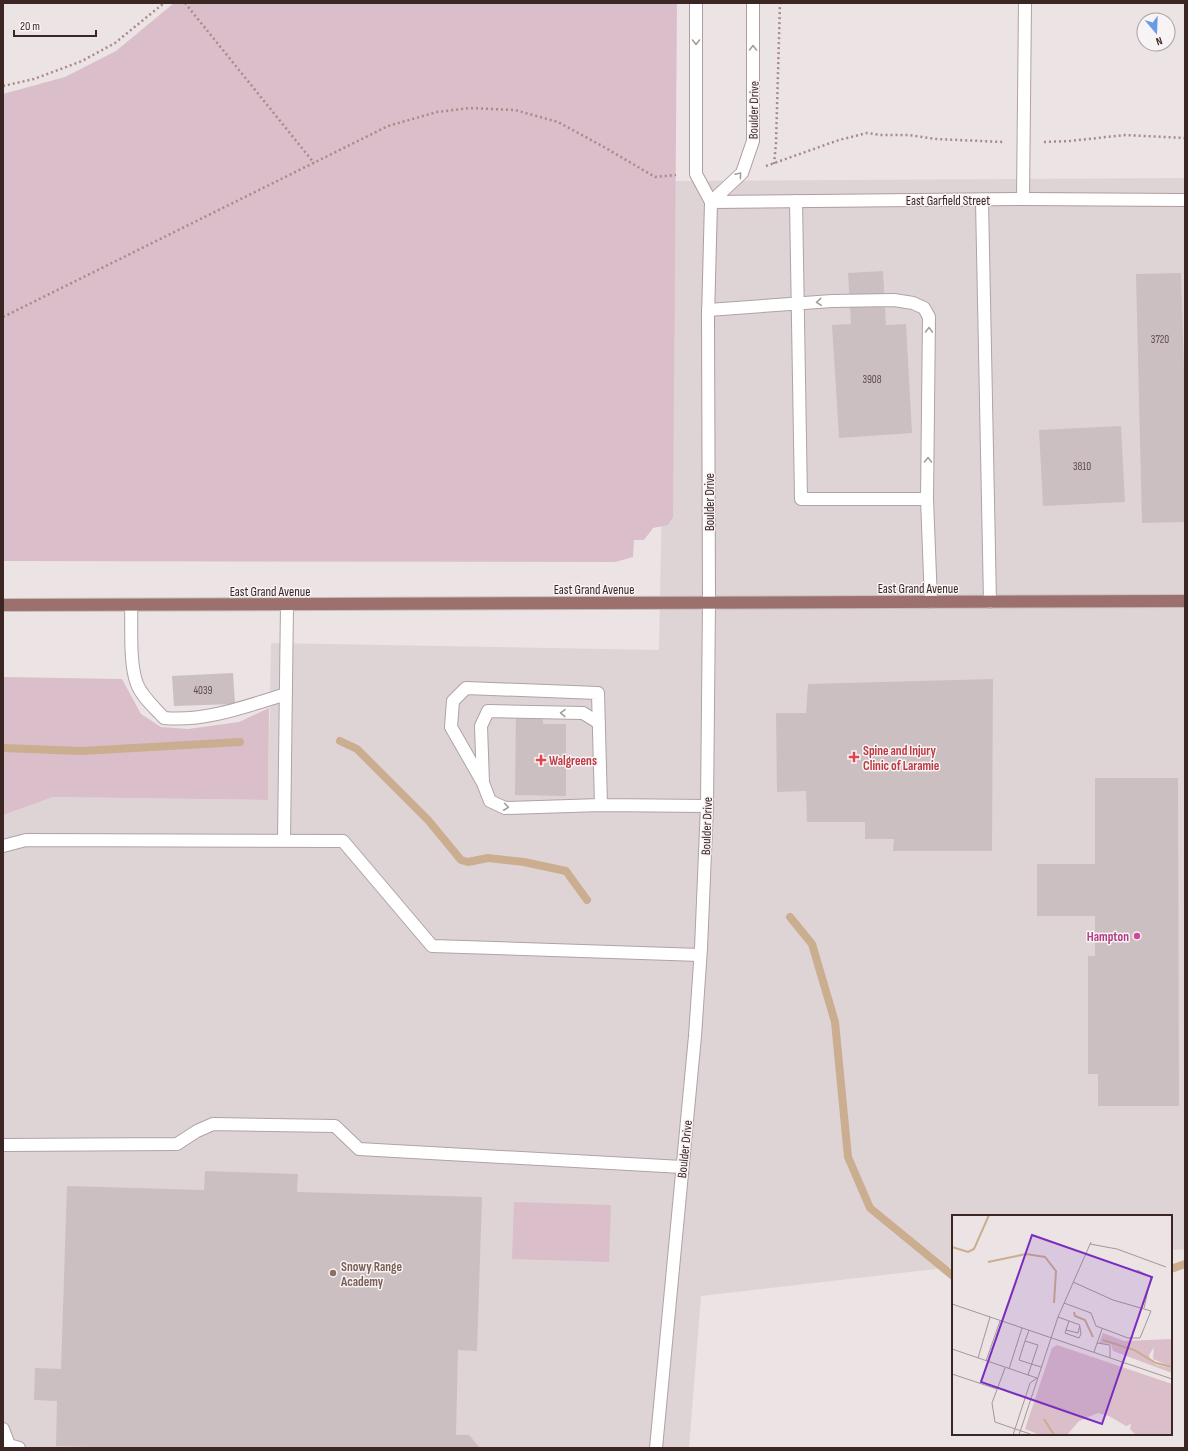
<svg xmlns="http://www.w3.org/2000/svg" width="1188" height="1451" font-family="'Sofia Sans Condensed',sans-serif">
<rect width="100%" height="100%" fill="#ebe3e4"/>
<path fill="#dfd4d5" d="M1185,178V1249L1171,1250V1216H953V1267L701,1296L689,1448H3V815L53,797L268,800L271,643L659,650L668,181Z"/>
<path fill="#dabec9" d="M174,3H677L673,517L668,525L653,528L644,540H634L633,557L615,562L3,561V94L65,77L116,51Z
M3,677L122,679L141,714L161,727L188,729L239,722L269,708L268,800L53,797L3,815Z
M514,1202L611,1205L609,1262L512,1259Z"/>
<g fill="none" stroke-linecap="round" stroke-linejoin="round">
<path stroke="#cbad90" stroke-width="8" d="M340,741L357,749L428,820L461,860L468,862L488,858L524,862L566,871L587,900
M3,748L81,751L240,742
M790,917L812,944L835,1022L848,1157L870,1208L953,1276
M1171,1269L1185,1264"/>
</g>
<path fill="#ccbfc1" d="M883,271L886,325L906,324L912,433L839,438L832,325L851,324L848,273Z
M1181,273L1185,404V522L1142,523L1136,274Z
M1121,426L1125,502L1043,506L1039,430Z
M233,673L235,704L174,706L172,676Z
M993,679L992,851H893L894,839H865V822H807L806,791L777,792L776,713H806L808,684Z
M516,705H543V724H566V796L515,795Z
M1095,778H1178L1179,1106H1098V1074H1088V956H1095V916H1037V864H1095Z
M205,1171L298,1174L297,1192L482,1197L477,1351L458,1350L456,1435H469L480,1448H124L56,1446L57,1401L34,1400L35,1368L61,1369L67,1186L204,1190Z"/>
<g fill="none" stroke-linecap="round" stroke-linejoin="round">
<g stroke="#afa3a3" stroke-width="14">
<path id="lane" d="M1023,199L1025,3
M982,200L990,602
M796,201L801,499H927L931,602
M708,310L832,301L894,300L913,303L924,308L929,317L927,499
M131,605C132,628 129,663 137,684C142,697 155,708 164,718C205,722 247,706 286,694
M599,723L583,713L488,711L481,726L483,783L490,801L505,808L601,805
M483,783L451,727L453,701L466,688L598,693L601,805L707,806
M284,841L287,605
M3,846L26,840L343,841L432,946L700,955
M3,1145L177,1144L197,1131L213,1124L335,1126L359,1149L682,1167
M3,1429L9,1445L19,1448"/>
</g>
<g stroke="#afa3a3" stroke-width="14">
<path id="street" d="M656,1448L695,1036L701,948L707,806L709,602"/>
</g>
<g stroke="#b09d9d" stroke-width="14">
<path id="secondary" d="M696,3V174L711,202L708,318L709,602
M711,202L1023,199L1185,200
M711,202L742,173L753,141V3"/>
</g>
<g stroke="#c4bebd" stroke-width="14">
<path id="primary" d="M3,605L1185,601"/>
</g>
<path stroke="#ac8887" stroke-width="2.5" stroke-dasharray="2 3" stroke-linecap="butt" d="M185,3L314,163
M3,86L34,79L82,61L115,43L164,3
M1044,142L1070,141L1125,135L1185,138
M774,164L776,143L780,3
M766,166L839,140L867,133L881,135H909L936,139L1003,142
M3,317L388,126L437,112L470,108L515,110L558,122L604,147L655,177L676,175"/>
<use href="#lane" stroke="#fff" stroke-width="12"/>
<use href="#street" stroke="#fff" stroke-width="12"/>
<use href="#secondary" stroke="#fff" stroke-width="12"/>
<use href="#primary" stroke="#9c706c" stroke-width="12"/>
</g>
<defs><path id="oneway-chevron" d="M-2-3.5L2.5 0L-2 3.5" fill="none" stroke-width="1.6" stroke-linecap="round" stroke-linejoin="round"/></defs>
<g stroke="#a79d9c">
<use href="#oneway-chevron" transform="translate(696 42) rotate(90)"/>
<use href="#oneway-chevron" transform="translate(753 48) rotate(-90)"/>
<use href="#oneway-chevron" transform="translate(739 175) rotate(-50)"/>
<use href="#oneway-chevron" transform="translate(819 302) rotate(175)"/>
<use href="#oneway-chevron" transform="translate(929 330) rotate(-89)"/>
<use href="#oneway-chevron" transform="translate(928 460) rotate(-89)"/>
<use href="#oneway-chevron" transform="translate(563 713) rotate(-179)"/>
<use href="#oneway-chevron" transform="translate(506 807) rotate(8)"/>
</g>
<g fill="#e0444e" stroke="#f8f3f4" stroke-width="1.5">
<path d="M852 751h4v4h4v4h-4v4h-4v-4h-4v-4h4z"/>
<path d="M539 754h4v4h4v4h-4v4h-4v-4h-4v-4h4z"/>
</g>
<circle fill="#d1479c" stroke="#f8f3f4" stroke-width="1.5" cx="1137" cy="936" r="4"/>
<circle fill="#8d6e63" stroke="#f8f3f4" stroke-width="1.5" cx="333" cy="1273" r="4"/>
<g text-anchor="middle" stroke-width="3" stroke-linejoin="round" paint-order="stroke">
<g font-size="11" fill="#5f4c4b">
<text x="1160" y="343">3720</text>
<text x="872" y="383">3908</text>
<text x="1082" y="470">3810</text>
<text x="203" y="694">4039</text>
</g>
<g font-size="13" fill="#3b2624" stroke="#f8f3f4">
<text transform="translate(753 110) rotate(-89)" y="5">Boulder Drive</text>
<text x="948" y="205">East Garfield Street</text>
<text transform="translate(709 502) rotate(-90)" y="5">Boulder Drive</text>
<text x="918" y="593">East Grand Avenue</text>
<text x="594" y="594">East Grand Avenue</text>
<text x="270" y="596">East Grand Avenue</text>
<text transform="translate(706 826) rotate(-88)" y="5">Boulder Drive</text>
<text transform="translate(684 1149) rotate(-84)" y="5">Boulder Drive</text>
</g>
<g font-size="13" font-weight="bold" fill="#be3a42" stroke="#f8f3f4" text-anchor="start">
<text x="863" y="755">Spine and Injury<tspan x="863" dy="15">Clinic of Laramie</tspan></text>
<text x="549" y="765">Walgreens</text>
</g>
<g font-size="13" font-weight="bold" fill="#b23c85" stroke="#f8f3f4" text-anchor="end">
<text x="1129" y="941">Hampton</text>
</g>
<g font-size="13" font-weight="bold" fill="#785e54" stroke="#f8f3f4" text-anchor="start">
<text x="341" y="1271">Snowy Range<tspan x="341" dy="15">Academy</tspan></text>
</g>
</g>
<g transform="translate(952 1215)">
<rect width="220" height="220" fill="#ebe3e4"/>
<path d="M151,118L172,126L220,124V152L201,144L202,132L197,140L198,145L204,150L220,153V158L161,136L159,129L147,128ZM105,130L220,169V220H184L178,214L179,209L174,211L157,201L146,198L127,206L115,220H88L73,214L100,133Z" fill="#dabec9"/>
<path fill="none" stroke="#cbad90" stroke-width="2" d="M0,32L16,37L22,34L37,0M36,47L74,39L93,42L104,56L102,88M122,97L123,101L133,105L141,122M151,125L182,135L204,148L220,152M92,204L102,220"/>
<path fill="none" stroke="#a59797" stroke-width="1" d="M138,29L165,34L214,52M185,55L199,62L192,93M112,88L139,98L144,111L176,123H188L199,96L161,85L121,67M0,89L220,164M106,102L117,106L113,118L127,123L129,119L128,112M114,115L126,118L128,110L117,106M73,126L67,145L89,152M145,128L158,130V143M0,134L85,163M142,137L150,114M26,143L38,102M34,146L48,106M53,153L40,188L43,207L81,220M57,154L70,113M0,159L45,174M76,160L86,130L73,126L77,115M61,220L78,168L85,163M67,220L106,102L139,27"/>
<path fill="#7b2cbf" fill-opacity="0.15" stroke="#7b2cbf" stroke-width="2" d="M80,20L200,62L150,209L29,167Z"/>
<rect width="220" height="220" fill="none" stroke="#3b2624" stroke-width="2"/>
</g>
<rect width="1188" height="1451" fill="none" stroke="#3b2624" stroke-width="8"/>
<g transform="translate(1156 32) rotate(161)"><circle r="19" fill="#f8f3f4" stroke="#aca1a1"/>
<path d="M0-3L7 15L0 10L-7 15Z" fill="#689be4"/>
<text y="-6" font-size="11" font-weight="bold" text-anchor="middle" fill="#3b2624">N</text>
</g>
<path d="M14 30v6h82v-6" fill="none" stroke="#3b2624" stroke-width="2"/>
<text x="20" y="30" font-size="12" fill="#3b2624" stroke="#f8f3f4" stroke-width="3" paint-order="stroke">20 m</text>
</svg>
